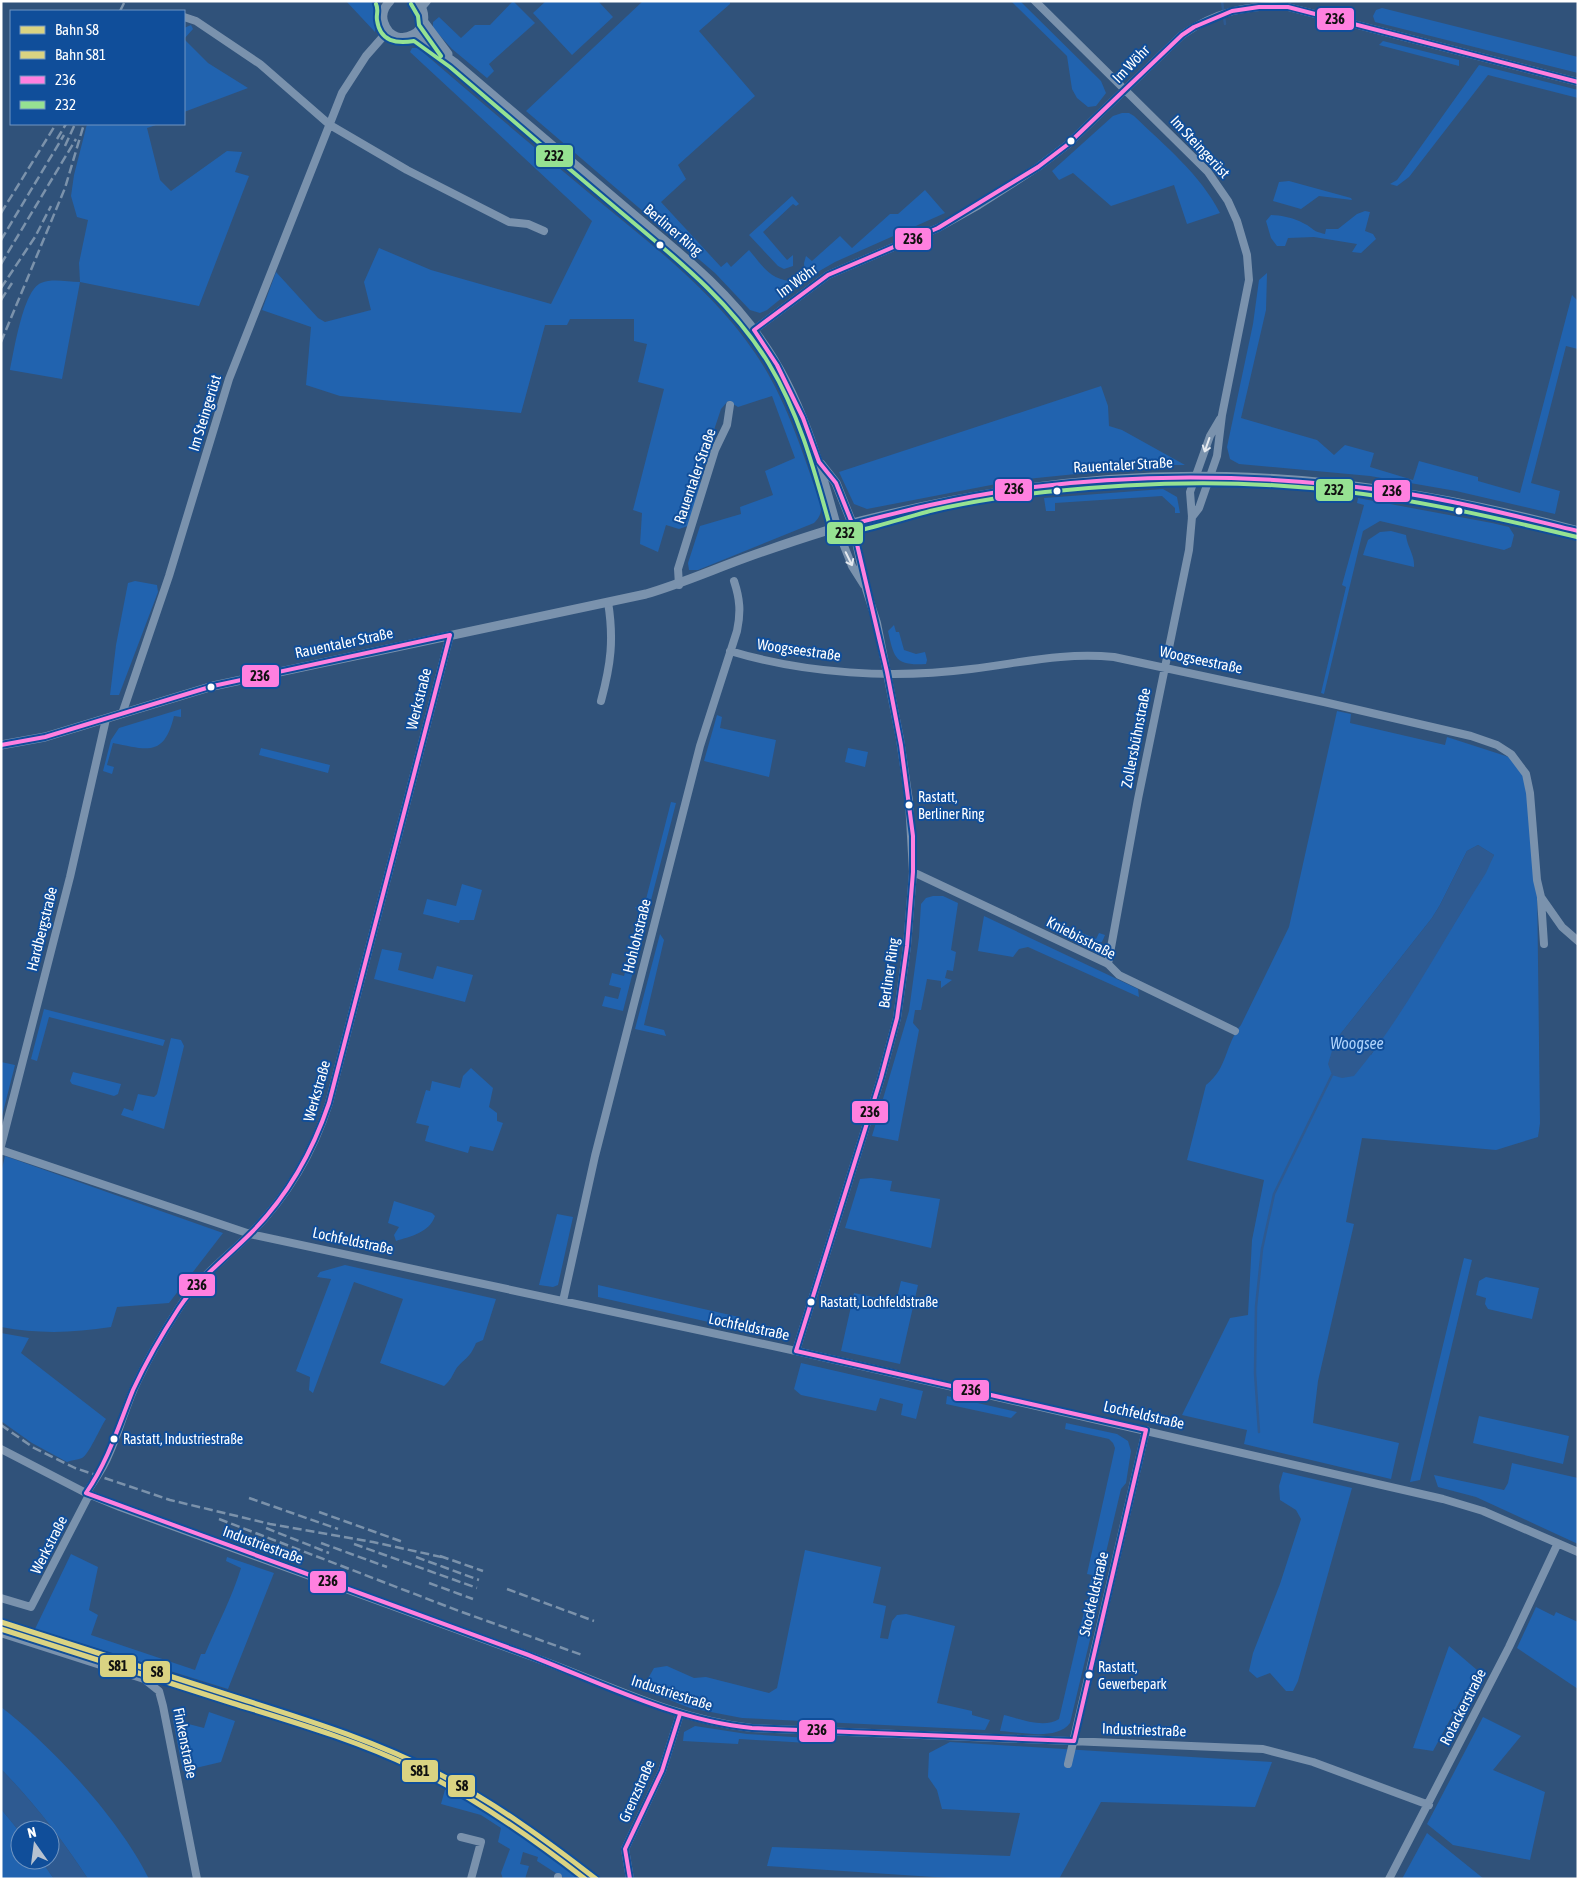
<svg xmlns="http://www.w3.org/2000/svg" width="1579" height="1880" font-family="'Asap Condensed',sans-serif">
<rect width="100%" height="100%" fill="#30527a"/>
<path fill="#2163af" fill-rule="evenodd" d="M346,1H371L376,12L375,32Z
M513,1L535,23L489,64L494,71L487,78L452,49L433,28V22L439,17L461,38L475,25H490Z
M546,1H598L613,17L572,55L533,13Z
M643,1H730V4L699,31L755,96L678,165L686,179L661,202L721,267L727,262L731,267L749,250C765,269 770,280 797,282L799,284L767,310L760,313L750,310L715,273L526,111Z
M1011,1H1020L1101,81L1106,93L1096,106L1088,107L1077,98L1072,89L1067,56Z
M1382,8L1578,57V73L1375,22L1373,16L1376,10Z
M191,25L193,29L184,39L208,63L248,88L184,112V28Z
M1383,41L1459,60V66L1379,45Z
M412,48H418C476,98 535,148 595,198C652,245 713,291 755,353C786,398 802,451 820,502C822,511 821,516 814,523L698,570H689L688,563L700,526L741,514L740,507L773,495L765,471L795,458L772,396L738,407L728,401L721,409L697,481L702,483L688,526L679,529L666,525L658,552L640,544L642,513L633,510L664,389L638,382L647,344L634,341V319H570L567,325H545L521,413L340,396L306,385L311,327L262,310L276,272L318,318L325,322L371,310L364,282L379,248L431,270L551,304L592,221L410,52Z
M1479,65L1578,90V98L1488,75L1409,177L1397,186L1390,184L1397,180Z
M1122,113H1129L1134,116C1165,146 1200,174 1220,213L1187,224L1174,185L1111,206L1073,173L1059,180L1052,171L1113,116Z
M87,124H159L147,128L160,180L171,191L227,151L242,152L235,172L249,176L199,306L80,282L62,379L10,370C14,352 23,290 41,283C53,278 67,282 80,282L79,263L88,220L77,217L71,196L74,175Z
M1289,181L1351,198L1352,200L1319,196L1301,209L1273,201L1279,182Z
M925,190L945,213L835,262L809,277L805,275L804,263L806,256L812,261L840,236L852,248L890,214H898Z
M792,196L799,204L796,206L793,204L763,232L787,260L793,255V266L784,269L778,266L749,235Z
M1365,211L1370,212L1365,231L1373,234L1376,239L1361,253L1352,252L1357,244L1314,237L1288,238L1285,246H1277L1271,238L1266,221L1271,215C1280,215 1295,218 1303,223C1314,228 1311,231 1325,234L1326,229H1338L1357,214Z
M1267,273L1266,310L1241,418L1317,440L1334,455L1345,445L1374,453L1370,467L1413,480L1419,461L1478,477V481L1520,493L1572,295L1578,301V349L1566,346L1531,483L1560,491L1555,514L1456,491L1370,476L1239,464L1230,459L1227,447L1253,324L1259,280Z
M1101,386L1108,406L1109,426L1122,430L1185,465H1169L1166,459L1125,461V469L1017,480L867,509L854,504L839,472Z
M1163,489L1177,497L1180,513H1175V508L1162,496L1055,503V511H1046L1044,498Z
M1358,498L1492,523L1509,527L1514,535L1511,547L1504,550L1380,521L1363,531L1324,694L1321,693L1346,587L1342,585L1364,505L1357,503Z
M1391,531L1406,535C1407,547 1415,555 1414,567L1363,555L1368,540L1380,532Z
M135,581L157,585L158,592L119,695H110L116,645L128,583Z
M894,625L896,632H899L904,650L916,654L925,652L927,660L926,664C895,666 894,658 888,631Z
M181,709V717L174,716C164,757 148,750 113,743L107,765L114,767L112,774L103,771L111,740L119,728Z
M1337,711L1351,714L1350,723L1445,745L1447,737L1515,759L1526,774L1537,880L1540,1123L1538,1137L1496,1150L1362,1138L1346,1222L1354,1224L1318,1381L1313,1423L1399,1443L1391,1479L1244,1444L1247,1430L1182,1415L1230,1318L1248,1315L1252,1240L1264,1180L1187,1160L1206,1085C1228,1068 1225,1044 1241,1025L1289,927ZM1478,845L1494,855L1462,911L1371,1055L1335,1041L1432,918L1440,905L1467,851Z
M717,715L722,717L720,728L776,740L769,777L704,761Z
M261,748L330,765L328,773L259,755Z
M848,748L868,752L865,767L845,762Z
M671,802L676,803L649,908L646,911H639L635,907H644Z
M462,884L482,890L474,920H460L459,923L423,914L427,899L456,906Z
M933,896H943L958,903L951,950L956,952L953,971L947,970L945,978L952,980L941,988V981L927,979L921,1010H915L913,1023L919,1030L898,1141L872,1136L909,1011L919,937L921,904L926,898Z
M984,916L1138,989L1139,997L1028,947L1019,949L1013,957L978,951Z
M1059,923L1096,939L1099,933L1105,935L1102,942L1087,944L1056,930Z
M660,934L664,940L644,1025L664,1030L666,1036L635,1029Z
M382,949L402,953L398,970L433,979L437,966L473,975L465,1002L374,979Z
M630,954L637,956L623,1011L602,1006L605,996L618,999L621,988L609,985L612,973L624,976Z
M44,1009L165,1040L163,1046L49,1017L37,1061L31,1059Z
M171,1038L181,1040L184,1046L164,1129L121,1115L124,1108L133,1111L138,1094L154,1097L157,1094Z
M1,1062L15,1065L2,1116H1Z
M471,1068L493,1088L489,1107L497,1113V1121L503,1123L493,1151L470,1146L468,1153L425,1141L429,1126L416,1123L426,1090L430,1091L432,1081L460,1088L463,1076Z
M73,1072L121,1084L118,1094L114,1096L72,1084L70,1081Z
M5,1156L223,1233L169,1303L117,1307L111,1327C73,1333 38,1334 1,1327V1173Z
M871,1178L892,1181L890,1191L940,1199L931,1248L845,1228L860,1179Z
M394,1201L432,1213L435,1216C429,1233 411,1236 396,1241L394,1235L399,1227L388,1223Z
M557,1214L573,1217L558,1285L553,1287L539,1285Z
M1464,1258L1472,1260L1420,1480L1410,1482Z
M345,1265L496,1299L483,1340L476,1343C469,1360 464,1358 456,1369C452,1376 451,1380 444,1386L380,1363L403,1299L354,1282L313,1393L309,1390L310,1377L296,1371L331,1279L317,1277L320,1272Z
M1486,1277L1539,1288L1532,1319L1488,1309L1485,1304L1486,1298L1476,1295L1479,1281Z
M901,1281L918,1285L900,1364L841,1351L854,1293L896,1302Z
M598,1285L739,1317L740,1322L785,1333L784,1339L598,1297Z
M1,1333L29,1338L21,1353L106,1419C101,1426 88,1456 82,1458C77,1460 72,1460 67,1462L32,1443L1,1421Z
M801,1363L923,1391L916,1419L901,1415L903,1404L880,1398L876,1411L801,1395L794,1389Z
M947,1396L1017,1412L1011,1418L946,1404Z
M1479,1416L1569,1436L1563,1464L1473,1443Z
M1066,1423L1117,1434L1128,1441L1131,1451L1126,1483L1121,1489L1104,1561L1107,1567L1102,1588L1089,1589L1092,1575L1087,1574L1115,1448L1113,1443L1109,1439L1065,1429Z
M1512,1463L1578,1478V1544L1476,1497L1438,1487L1434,1475L1504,1490L1508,1483Z
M1283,1472L1352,1488L1298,1681L1293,1691H1286L1270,1673L1257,1678L1249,1671L1253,1653L1280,1584L1301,1519L1296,1510L1280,1500L1279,1486Z
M805,1550L881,1567L873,1603L886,1606L880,1638L888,1639L892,1621L897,1615L906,1614L955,1626L937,1703L972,1711V1715L990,1720L985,1730L742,1718L690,1708L642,1689L654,1668L667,1666L694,1678L706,1677L769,1693L777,1688Z
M71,1554L98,1567L89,1610L98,1615L91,1635L195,1670L201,1654H205C217,1625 232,1598 241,1568L226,1561L227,1557L274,1573L228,1689L35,1629Z
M1087,1599L1099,1602L1070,1723C1057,1741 1020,1732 1000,1731L1004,1715C1020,1719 1044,1729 1059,1719Z
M1536,1607L1554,1616L1556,1612L1578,1622V1689L1517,1648Z
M1449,1646L1477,1670L1433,1751L1413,1748Z
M1,1707C53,1747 120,1820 149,1879H88C62,1839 34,1803 1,1769Z
M209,1712L235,1721L221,1762L183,1771L173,1720L204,1728Z
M1483,1717L1521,1736L1493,1770L1545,1792L1530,1860L1453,1845L1427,1824Z
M695,1726L747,1734L808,1738V1743L739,1739L738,1744L683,1741L684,1732Z
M950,1742L1272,1762L1255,1807L1101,1802L1059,1879H964L767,1866L772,1847L1010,1856L1020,1813L942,1809L937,1790L928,1777L929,1753Z
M446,1786L491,1810L587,1879L562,1877L537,1861L538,1857L523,1852L520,1864L529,1866L525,1879H503L501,1873L510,1849L498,1842L501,1828L481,1815L441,1804Z
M1,1809L20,1832V1860H41L54,1879H1Z
M1427,1833L1484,1879H1402Z"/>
<path fill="#2e5a91" d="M1478,845L1494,855L1486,873C1442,941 1405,1015 1354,1076L1342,1078L1332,1075L1328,1064L1335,1041L1432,918L1440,905L1467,851Z
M1,1769C34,1803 62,1839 88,1879H54L41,1860H50V1830L20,1832L1,1809Z"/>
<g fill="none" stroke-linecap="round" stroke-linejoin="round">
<path stroke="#2e5a91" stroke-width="2.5" d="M1222,1L1225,24
M1259,1432L1255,1373L1256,1307L1262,1249L1274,1194L1332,1075"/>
<path stroke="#7a92ad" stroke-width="8" d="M1035,1L1208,172L1228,201L1237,221L1247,255L1249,280L1222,415L1217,456L1199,508L1192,517
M422,7L427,1
M184,17L196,21L260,64L330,125L407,170L509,222L528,224L544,231
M754,330L828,275L938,228L979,205L1038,167L1067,145L1182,35C1215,12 1248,4 1288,7L1578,82
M837,528L852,566L864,585
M679,585L678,569L715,450L727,425L730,405
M730,651C806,674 893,679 971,669C1021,663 1063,652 1114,657L1324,702L1471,736L1497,745L1511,754L1526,774L1530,793L1537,880L1541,897L1562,927L1578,941
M601,701C611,664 614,639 608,602
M122,714L169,576L229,379L342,93L366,56L388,31
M913,872L1108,964L1119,975L1235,1031
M1541,899L1544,944
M1108,964L1138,799L1189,550L1192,517L1190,492L1210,436L1220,419
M1,1146L70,877L106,719
M1,1150L250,1234L796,1351L1443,1499L1483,1511L1578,1552
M563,1301L595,1156L700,746L737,631C741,612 740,599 734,581
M796,1351L881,1078L897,1018L907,946L913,872L909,801L900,739L877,623L866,589L852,523
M1,1449L86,1493L120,1507C258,1557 395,1607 533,1657C605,1683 675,1720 752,1728L1263,1749L1313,1762L1429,1805
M86,1493C94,1481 104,1468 109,1454C120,1430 126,1404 138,1380C150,1355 164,1331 179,1308C198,1278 225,1259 250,1234C288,1196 313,1153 329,1103L450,635
M1,1598L31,1607L89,1495
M1,1633L144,1679L159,1691L163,1706L197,1879
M1068,1764L1146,1430
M461,1837L481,1842L471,1879
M558,1879V1877
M630,1879L625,1849L662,1771L680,1714
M1389,1879L1509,1647L1557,1545"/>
<path stroke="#7a92ad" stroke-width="9" d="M390,1C384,7 381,15 384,23C394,54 441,30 417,1
M424,22L448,54
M416,34L454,62C511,111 569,160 627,209C674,249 726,288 761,340C801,396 819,462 837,528
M821,464L836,483L852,523
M1,745L45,737L213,686L646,594C680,584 712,570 745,558C787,543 830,528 873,518C1118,456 1335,465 1578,531"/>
<path stroke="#7b92ab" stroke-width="2.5" stroke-dasharray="9 4" stroke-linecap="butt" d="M120,11L125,1
M57,139L66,124
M65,146L75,124
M1,213L56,124
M1,240L64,135
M1,264L76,139
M1,288L35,237L51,206
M1,300L12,283
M1,342L65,188L84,124
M1,1425L34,1448L75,1468L170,1500L270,1524L373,1542L446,1558
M249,1498L338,1529
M319,1512L403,1542
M219,1519L459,1611L582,1655
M266,1528L329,1553
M321,1543L387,1567
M354,1544L477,1588
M440,1556L483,1571
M416,1557L479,1580
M429,1583L473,1599
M507,1589L594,1621"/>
<g stroke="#104e9a" stroke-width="8">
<path id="bus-1" d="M839,537L837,528C899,512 961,496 1025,488C1147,472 1268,475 1390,491C1453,500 1516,516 1578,531
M1,745L45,737L213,686L450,635
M796,1351L881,1078L897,1018L907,946L913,872V836L901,745L887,672L852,523L836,483L819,462L803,418L777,365L754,330L828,275L938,228L1038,167L1067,145L1182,35L1194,27L1232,11L1259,7H1288L1578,82
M796,1351L1146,1430
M86,1493C232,1546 377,1600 523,1653C597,1681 672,1720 752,1728L1074,1741
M86,1493C109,1459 118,1427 133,1390C146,1362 162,1334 179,1308C198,1279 225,1259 250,1234C287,1197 312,1153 329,1103L450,635
M1074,1741L1146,1430
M630,1879L625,1849L662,1771L680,1714"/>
</g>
<g stroke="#104e9a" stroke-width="8">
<path id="bus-2" d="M376,4C379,10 376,14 377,20C380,42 397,44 414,41L450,67C505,114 561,162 617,209C673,256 731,301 769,364C800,415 815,473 831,530L834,534C850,536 910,516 930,511C967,502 1007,496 1045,492C1130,483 1213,480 1298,487C1392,494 1485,515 1577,537
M411,4L418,16L419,25L441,56"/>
</g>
<use href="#bus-1" stroke="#ff80e0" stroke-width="4"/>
<use href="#bus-2" stroke="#96e292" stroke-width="4"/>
<g stroke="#104e9a" stroke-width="9">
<path id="rail-1" d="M1,1622C79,1647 157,1672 235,1697C304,1719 374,1740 439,1774C495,1803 546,1840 596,1879"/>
</g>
<g stroke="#104e9a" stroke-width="9">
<path id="rail-2" d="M1,1629C78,1653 155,1678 232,1703C293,1722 356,1740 414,1768C475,1798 531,1837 585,1879"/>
</g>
<use href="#rail-1" stroke="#dad382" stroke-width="5"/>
<use href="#rail-2" stroke="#dad382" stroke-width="5"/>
</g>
<defs><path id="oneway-shaft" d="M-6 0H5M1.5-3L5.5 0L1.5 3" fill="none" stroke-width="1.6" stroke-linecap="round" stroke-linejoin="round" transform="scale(1.25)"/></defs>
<g stroke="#e4e9ef">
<use href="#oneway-shaft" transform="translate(1207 445) rotate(109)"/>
<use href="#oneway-shaft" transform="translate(849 559) rotate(64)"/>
</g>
<g fill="#fff" stroke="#104e9a" stroke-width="2">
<circle cx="1071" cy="141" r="4.5"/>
<circle cx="660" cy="245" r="4.5"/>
<circle cx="1057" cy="491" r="4.5"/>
<circle cx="1459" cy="511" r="4.5"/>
<circle cx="211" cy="687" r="4.5"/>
<circle cx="909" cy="805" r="4.5"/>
<circle cx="811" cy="1302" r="4.5"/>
<circle cx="114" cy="1439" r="4.5"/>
<circle cx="1089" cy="1675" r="4.5"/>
</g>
<g text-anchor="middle" stroke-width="4" stroke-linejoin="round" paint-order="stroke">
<g font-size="14" fill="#fff" stroke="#104e9a" text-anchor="start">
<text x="918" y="802">Rastatt,<tspan x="918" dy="17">Berliner Ring</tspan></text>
<text x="820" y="1307">Rastatt, Lochfeldstraße</text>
<text x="123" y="1444">Rastatt, Industriestraße</text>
<text x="1098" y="1672">Rastatt,<tspan x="1098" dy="17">Gewerbepark</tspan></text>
</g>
<g font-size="15" fill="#fff" stroke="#104e9a">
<text transform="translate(1131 64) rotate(-46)" y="5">Im Wöhr</text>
<text transform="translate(1200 147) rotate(47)" y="5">Im Steingerüst</text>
<text transform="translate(673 230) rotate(40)" y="5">Berliner Ring</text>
<text transform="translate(797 281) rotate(-36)" y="5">Im Wöhr</text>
<text transform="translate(205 413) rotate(-73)" y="5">Im Steingerüst</text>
<text transform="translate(1123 465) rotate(-3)" y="5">Rauentaler Straße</text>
<text transform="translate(695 476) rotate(-71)" y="5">Rauentaler Straße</text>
<text transform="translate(344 643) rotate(-12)" y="5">Rauentaler Straße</text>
<text transform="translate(799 650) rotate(8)" y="5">Woogseestraße</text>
<text transform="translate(1201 660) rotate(12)" y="5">Woogseestraße</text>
<text transform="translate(419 699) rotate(-76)" y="5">Werkstraße</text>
<text transform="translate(1136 738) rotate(-79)" y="5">Zollersbühnstraße</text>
<text transform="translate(42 929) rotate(-76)" y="5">Hardbergstraße</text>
<text transform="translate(637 936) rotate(-76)" y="5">Hohlohstraße</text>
<text transform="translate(1081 938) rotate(27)" y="5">Kniebisstraße</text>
<text transform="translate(889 973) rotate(-82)" y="5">Berliner Ring</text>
<text transform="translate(317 1091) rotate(-74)" y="5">Werkstraße</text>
<text transform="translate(353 1241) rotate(12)" y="5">Lochfeldstraße</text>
<text transform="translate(749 1327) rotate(12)" y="5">Lochfeldstraße</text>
<text transform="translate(1144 1415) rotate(13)" y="5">Lochfeldstraße</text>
<text transform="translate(49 1545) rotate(-63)" y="5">Werkstraße</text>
<text transform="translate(263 1545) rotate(20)" y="5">Industriestraße</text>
<text transform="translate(1094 1594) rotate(-77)" y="5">Stockfeldstraße</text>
<text transform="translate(672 1693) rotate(18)" y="5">Industriestraße</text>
<text transform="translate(1463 1707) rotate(-63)" y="5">Rotackerstraße</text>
<text transform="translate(1144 1730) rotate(2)" y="5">Industriestraße</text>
<text transform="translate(185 1743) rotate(79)" y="5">Finkenstraße</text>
<text transform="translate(637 1791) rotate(-66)" y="5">Grenzstraße</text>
</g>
<g font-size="16" font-style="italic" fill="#afd3fb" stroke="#104e9a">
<text x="1357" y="1049">Woogsee</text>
</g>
</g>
<g stroke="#104e9a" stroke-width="2">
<rect x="1316" y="7" width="39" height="24" rx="5" fill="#ff80e0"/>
<rect x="535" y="144" width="39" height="24" rx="5" fill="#96e292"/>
<rect x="894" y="227" width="38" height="24" rx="5" fill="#ff80e0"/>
<rect x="994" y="478" width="39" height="24" rx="5" fill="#ff80e0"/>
<rect x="1315" y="478" width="39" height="24" rx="5" fill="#96e292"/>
<rect x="1373" y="479" width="38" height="24" rx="5" fill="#ff80e0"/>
<rect x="826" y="521" width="38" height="24" rx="5" fill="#96e292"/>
<rect x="241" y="664" width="39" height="24" rx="5" fill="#ff80e0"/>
<rect x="851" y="1100" width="38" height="24" rx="5" fill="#ff80e0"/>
<rect x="178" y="1273" width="38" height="24" rx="5" fill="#ff80e0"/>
<rect x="952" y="1379" width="38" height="23" rx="5" fill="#ff80e0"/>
<rect x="309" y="1570" width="38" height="24" rx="5" fill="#ff80e0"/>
<rect x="99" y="1654" width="38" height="24" rx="5" fill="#dad382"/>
<rect x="142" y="1660" width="29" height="24" rx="5" fill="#dad382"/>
<rect x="798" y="1719" width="38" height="24" rx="5" fill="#ff80e0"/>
<rect x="401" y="1759" width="38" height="24" rx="5" fill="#dad382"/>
<rect x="447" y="1774" width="29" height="24" rx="5" fill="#dad382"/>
</g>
<g font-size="14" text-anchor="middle" font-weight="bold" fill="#111">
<text x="1335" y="24">236</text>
<text x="554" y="161">232</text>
<text x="913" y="244">236</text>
<text x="1014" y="494">236</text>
<text x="1334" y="495">232</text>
<text x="1392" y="496">236</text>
<text x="845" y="538">232</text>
<text x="260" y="681">236</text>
<text x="870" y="1117">236</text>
<text x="197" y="1290">236</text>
<text x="971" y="1395">236</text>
<text x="328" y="1586">236</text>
<text x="118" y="1671">S81</text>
<text x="157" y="1677">S8</text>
<text x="817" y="1735">236</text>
<text x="420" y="1776">S81</text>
<text x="462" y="1791">S8</text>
</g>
<rect width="1579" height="1880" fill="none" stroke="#ffffff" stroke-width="5"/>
<rect x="10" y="10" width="175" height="115" fill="#104e9a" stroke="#7095c2"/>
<rect x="20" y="26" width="25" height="8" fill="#dad382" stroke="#7095c2"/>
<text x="55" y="35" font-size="15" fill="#ffffff">Bahn S8</text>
<rect x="20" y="51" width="25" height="8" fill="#dad382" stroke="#7095c2"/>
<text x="55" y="60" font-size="15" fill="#ffffff">Bahn S81</text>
<rect x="20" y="76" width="25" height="8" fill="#ff80e0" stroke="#7095c2"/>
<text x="55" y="85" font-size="15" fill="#ffffff">236</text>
<rect x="20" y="101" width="25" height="8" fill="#96e292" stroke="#7095c2"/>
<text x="55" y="110" font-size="15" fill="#ffffff">232</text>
<g transform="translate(35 1845) rotate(346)"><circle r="24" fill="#104e9a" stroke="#7095c2"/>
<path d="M0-4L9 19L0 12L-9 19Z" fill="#b7c2d0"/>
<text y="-8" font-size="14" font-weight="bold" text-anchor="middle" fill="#ffffff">N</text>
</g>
</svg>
